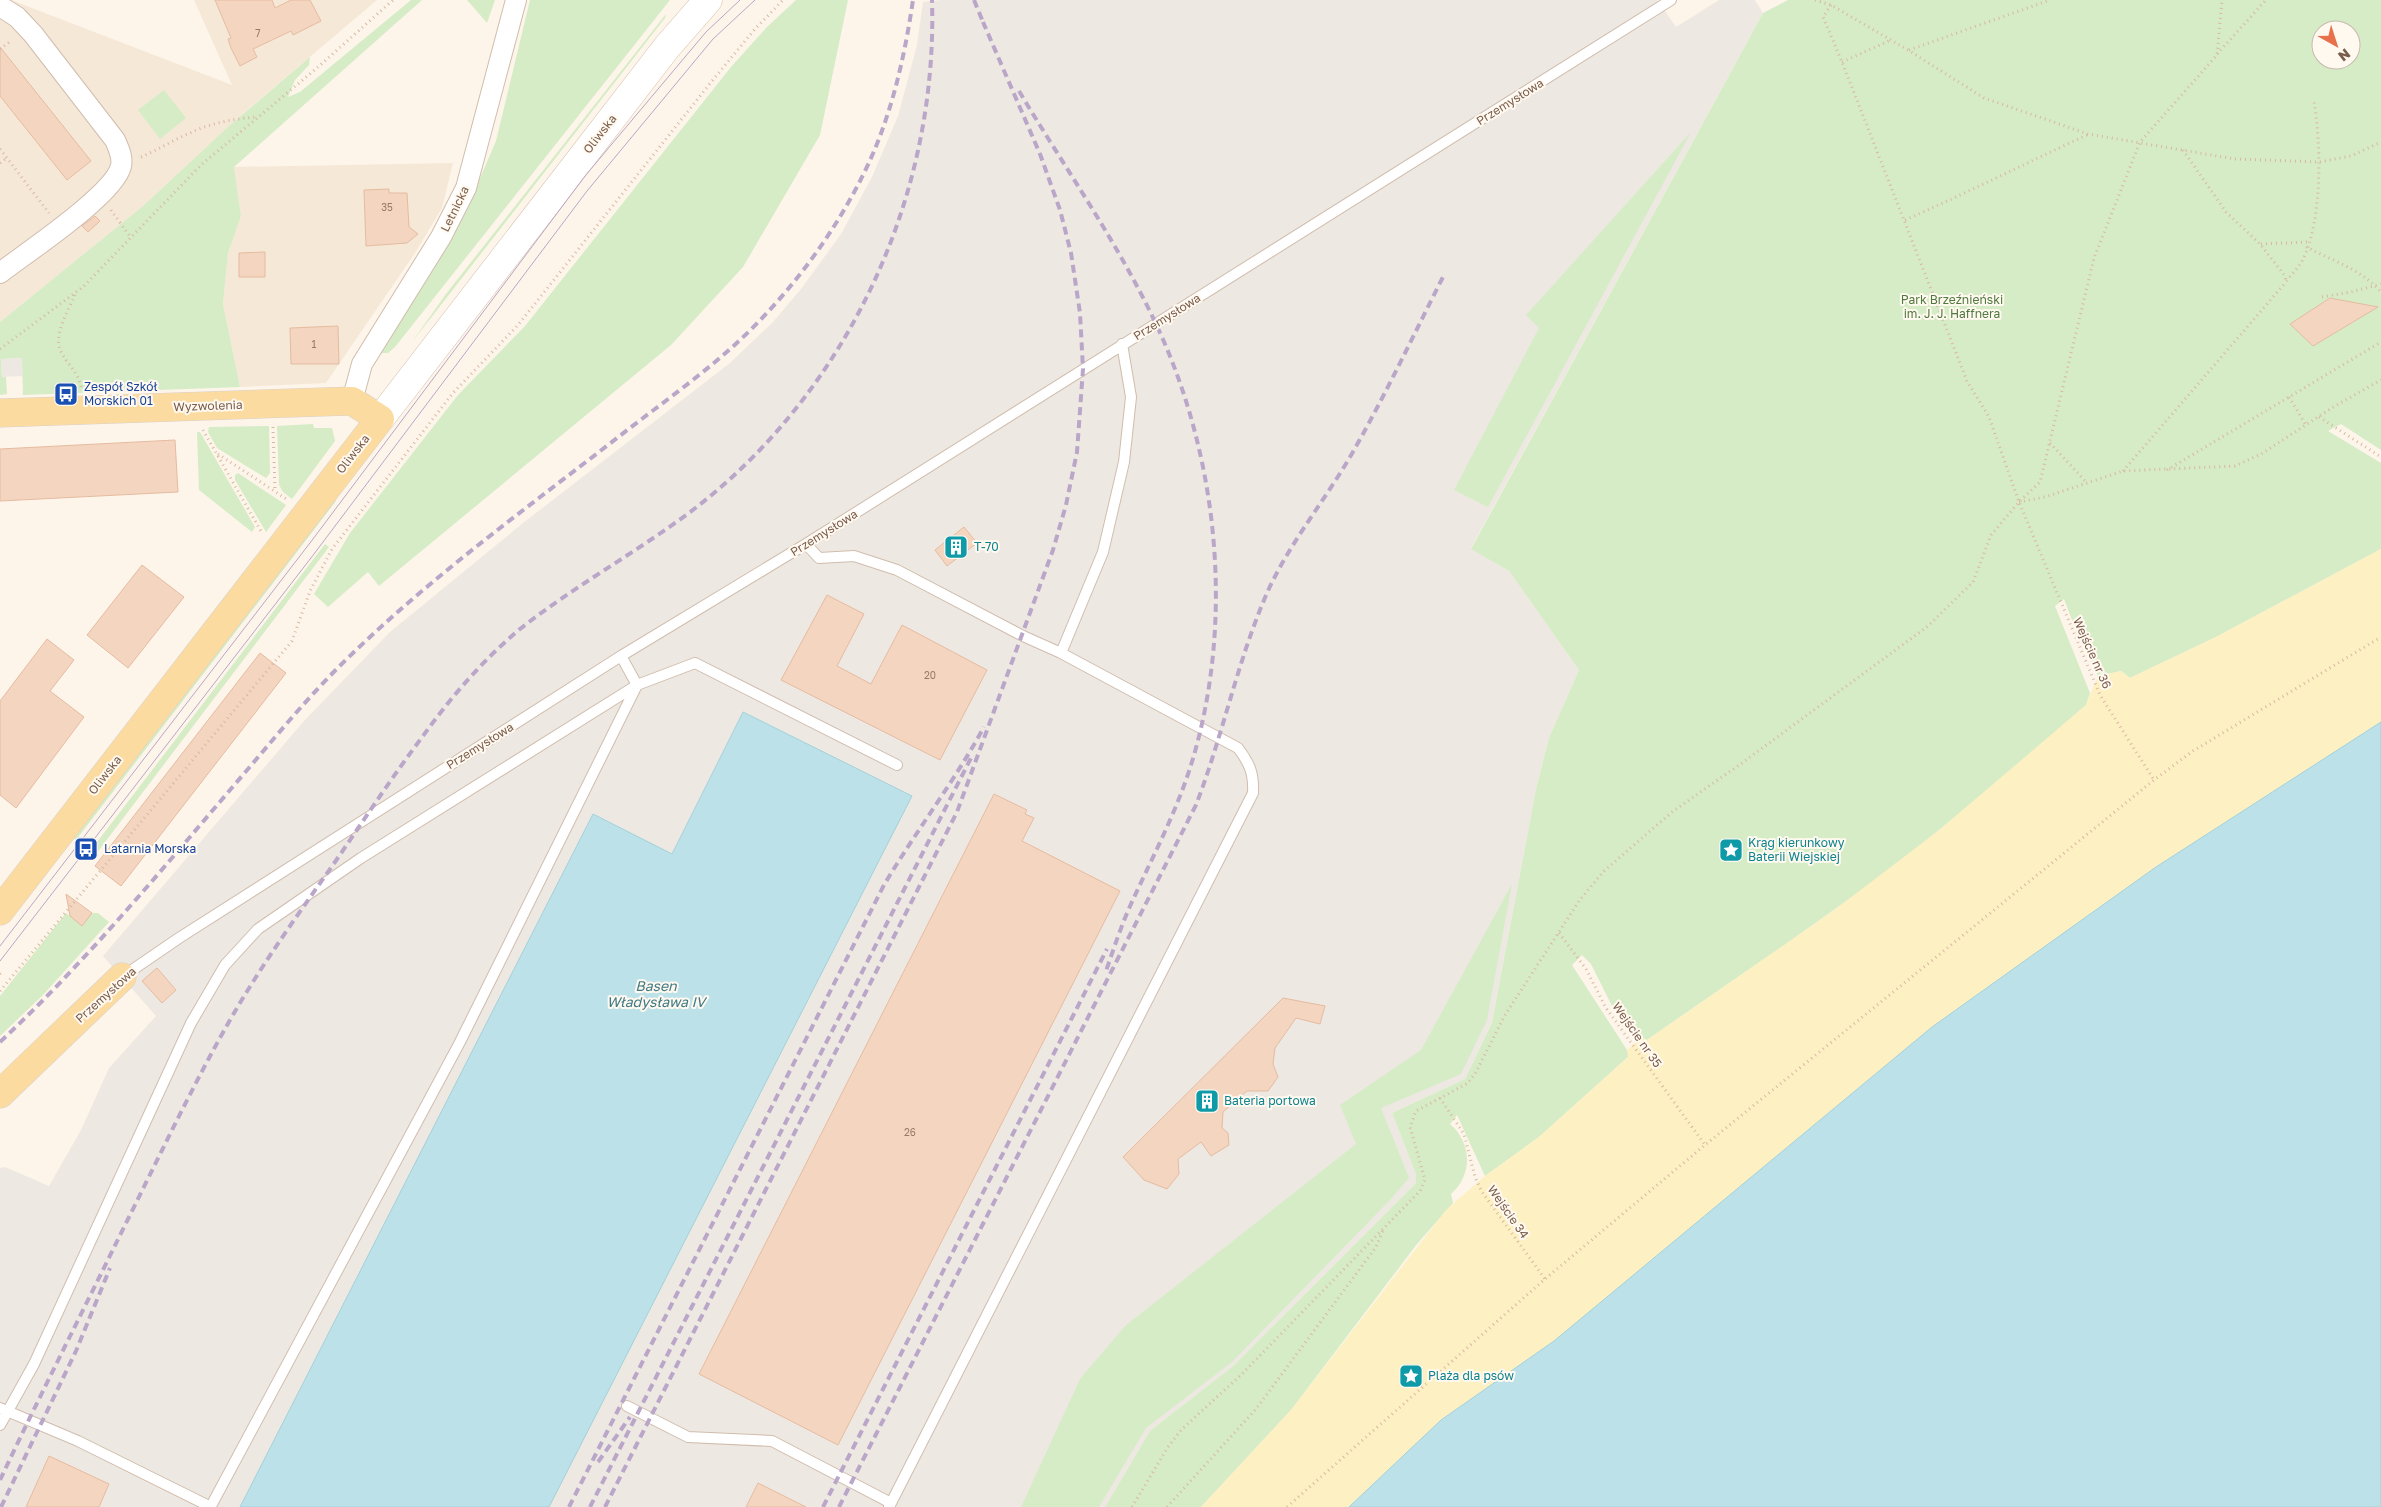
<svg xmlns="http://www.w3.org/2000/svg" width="2381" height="1507" font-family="'Golos Text',sans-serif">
<rect width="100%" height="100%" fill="#fdf5e9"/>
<path fill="#f5e8d7" d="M0,0H11L232,85L194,0H377L239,117L143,206L0,322Z
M453,163L442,208L415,253L326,383L240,387L223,304L228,253L241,216L234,167Z"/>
<path fill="#eee8e2" d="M941,0H1657L1676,27L1719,0H1755L1763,13L1471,548L1509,571L1579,670L1549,738L1536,789L1492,1021L1465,1079L1392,1113L1416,1174V1183L1233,1366L1150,1431L1105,1507H0V1168L5,1167L49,1186L81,1130L109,1068L156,1016L103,956L304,721L390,632L523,523L730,363L773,322L801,289L841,234L872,177L898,116L917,45L923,2Z
M22,358L23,376L2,377L1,359Z"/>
<path fill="#d5ecc6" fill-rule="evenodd" d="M411,0H422L234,167L241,216L228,253L223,304L240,387L23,395L22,358L1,359L2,377H6L7,394L0,395V322L143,206L229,126L310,57L309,65L295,80L288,97L300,92Z
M467,0H495L487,23Z
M530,0H670L395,347L388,353H380L471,199L496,141Z
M796,0H848L820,135L743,267L671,345L379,586L368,572L328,607L314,594L350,533L458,395L525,326L731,67L767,27Z
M1788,0H2381V450L2341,424L2328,431L2381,463V549L2216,637L2130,678L2121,671L2098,676L2077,633L2064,599L2055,606L2090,693L2086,705C2037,747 1989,790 1939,830C1846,906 1745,971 1647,1040L1642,1038L1637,1041L1612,1006L1591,964L1582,955L1572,965L1627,1050L1629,1056L1539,1137L1485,1176L1457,1115L1450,1124C1472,1143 1473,1175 1451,1194L1453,1203L1417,1244L1291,1410L1201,1507H1105L1150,1431L1233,1366L1416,1183V1174L1392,1113L1465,1079L1492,1022L1536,789L1549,738L1579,670L1509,571L1471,549L1763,13ZM2321,30H2351V60H2321Z
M666,14L665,18L412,342L446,294Z
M164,90L186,118L160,139L138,110Z
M1691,132L1488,507L1454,490L1539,328L1526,315Z
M313,424L314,428H332L335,441L292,499L283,492L279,485L277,426Z
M269,426L270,473L266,478L217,448L208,432L209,427Z
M197,432H200L255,527L252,532L199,490Z
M238,473L286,505L266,532L235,480V475Z
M332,499L336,501L76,840L73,838Z
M325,544L329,547L96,854L91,850Z
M1512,884L1487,1020L1461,1074L1381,1108L1409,1178L1391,1199L1232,1362L1146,1428L1099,1507H1021L1080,1379L1125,1326L1356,1144L1340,1105L1421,1050Z
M66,913L82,925L92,913H98L109,922L43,995L0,1036V996Z"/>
<path fill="#fdf0c3" d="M2381,549V722L2156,867L1932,1027L1554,1341L1441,1420L1349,1507H1201L1291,1410L1446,1210L1485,1176L1539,1137L1628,1057L1627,1050L1642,1037L1647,1040L1833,911L1938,831L2086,705L2098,676L2121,671L2130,678L2216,637Z"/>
<path fill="#bce1e8" stroke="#a2d1da" d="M743,712L912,796L549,1507H240L593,814L672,854Z
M2381,722V1507H1349L1441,1420L1554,1341L1932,1027L2156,867Z"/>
<path fill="#f3d5c0" stroke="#e6bba0" d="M215,0H272L275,8L291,0H310L321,21L293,35L291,31L253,49L257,57L240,66L231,48L228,39L231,38Z
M0,47L91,161L67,180L0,96Z
M389,189V193H407L409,227L418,234L407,243L366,246L364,190Z
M95,216L100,221L88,232L82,226Z
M265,252V277H239V253Z
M2330,298L2378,307L2313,346L2290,324Z
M338,326L339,364H291L290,328Z
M175,440L178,492L0,501V449Z
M964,527L977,543L947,566L935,550Z
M142,565L184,597L128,668L87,635Z
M827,595L864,614L837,666L871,684L902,625L987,670L940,760L781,680Z
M47,639L74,660L50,691L84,717L16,808L0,795V701Z
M260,653L286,673L121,886L95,866Z
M994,794L1027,810L1025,814L1034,818L1022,841L1120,891L838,1445L699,1374Z
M66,894L92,913L82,926L70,916Z
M157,968L176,990L162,1003L142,981Z
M1283,998L1325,1006L1320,1024L1296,1018L1275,1048L1273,1064L1278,1077L1268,1091H1247L1223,1112L1222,1128L1228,1133L1229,1145L1211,1156L1201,1142L1178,1159L1179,1174L1167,1189L1144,1180L1123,1157Z
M49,1456L109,1484L99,1507H26Z
M758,1483L806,1507H746Z"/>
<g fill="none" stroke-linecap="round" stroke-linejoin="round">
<g stroke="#d0bdad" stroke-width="12">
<path id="lane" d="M806,544L819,558L854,556L897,570L1023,636L1061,653
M122,977L179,938L621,656L806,544L1671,0
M627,1406L688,1437L772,1441L891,1503
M0,1408L78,1441L211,1507
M0,1425L34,1364L191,1023L225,965L258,929L361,858L637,685L695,663L897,765
M211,1506L460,1042L637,685L621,656
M889,1507L1253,793C1254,774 1250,764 1238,748L1061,653L1103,552L1124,462L1131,397L1122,344"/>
</g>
<g stroke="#d0bdad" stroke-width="22">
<path id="street" d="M0,6L17,17L33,34L115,140C119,149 123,157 121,166C115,194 26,253 0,273
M352,401L362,364L441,237L466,188L516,0"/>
</g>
<g stroke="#d6c0ad" stroke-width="29">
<path id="secondary" d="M380,419L667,47L708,0"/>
</g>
<g stroke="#d9d1cd" stroke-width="29">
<path id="primary" d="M0,413L352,401L380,419L0,911
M0,1094L122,977"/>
</g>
<path stroke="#d9b8a2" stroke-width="3" stroke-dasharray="1 4" stroke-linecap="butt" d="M1815,0L1831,5L1908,50L1984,98L2088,134L2235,159L2319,162L2351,156L2381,142
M1831,5L1823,17L1842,62L1967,381L1989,417L2019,502L2100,695L2154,780
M0,49L11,41
M1909,50L2050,0
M2217,54L2266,0
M1842,62L1891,40
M0,149L49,213
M2183,150L2226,212L2260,244L2285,276L2286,282C2291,275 2298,268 2302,261C2323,221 2321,144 2314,101
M141,157C158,150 173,140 190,133C210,123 234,119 256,117
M0,163L7,158
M111,210L131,238
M1905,220C1967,193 2026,163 2087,135
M2261,244L2308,242
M2306,247C2332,260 2362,270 2381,292
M75,295C69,309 56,330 59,346C62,360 78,370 81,387
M2322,297L2351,292L2381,284
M0,349L83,287L201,165L317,68L393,0
M2289,397L2306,425
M2319,417L2381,457
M273,427L275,490
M203,430L262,533
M2050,443L2087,483
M218,454L288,500
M2167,470L2381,342
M2123,471L2286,282
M2019,502L2045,497L2123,471L2235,466L2261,454L2335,406L2381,380
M1559,933L1586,969L1606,1008L1705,1145
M0,974L1,973
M0,991L292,641L310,591L332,549L453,393L518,325L712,81L755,29L783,0
M1440,1098L1464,1134L1475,1177L1482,1192L1545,1279
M1132,1507L1168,1447L1181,1430L1241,1375L1420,1191L1425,1180L1410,1127L1416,1111L1468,1083L1476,1072L1505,1015L1579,901L1603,872L1672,812L1742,763L1928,626L1973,582L1991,535L2019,502L2040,482L2094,258L2140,142L2217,55L2222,0
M1167,1507L1256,1409L1376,1247L1383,1230
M1287,1507L1545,1279L1705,1145L2154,780L2193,751L2381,637"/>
<use href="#lane" stroke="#fff" stroke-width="10"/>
<use href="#street" stroke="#fff" stroke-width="20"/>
<use href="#secondary" stroke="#fff" stroke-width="28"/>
<use href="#primary" stroke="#fcdba1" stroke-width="28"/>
<path stroke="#b9a6c8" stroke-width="1" d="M0,946L313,539L585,176L706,32L740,0
M0,961L314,554L587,191L713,39L755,0"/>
<path stroke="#b9a6c8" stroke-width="4" stroke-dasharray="8 5" stroke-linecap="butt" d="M974,0L985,27
M1019,91C1065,168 1118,243 1156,324C1219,458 1235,623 1191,765C1176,813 1152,858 1131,904C1121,926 1114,948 1106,971
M0,1042C90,958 168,862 248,769C282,729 315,689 353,653C435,574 527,508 617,438C658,406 701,376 739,341C789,294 832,237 862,177C890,122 904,61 913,0
M598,1462L630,1417
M0,1480C41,1393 85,1307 127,1221C161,1153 193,1085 230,1020C262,964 299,913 335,862C364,820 392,777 423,736C451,697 483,660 520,629C577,584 641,550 698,506C851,386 938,193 932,0
M1,1507L76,1351L110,1268
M569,1507L884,885C916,831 954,782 984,727
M590,1507L973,754
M605,1507L957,812L1053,550L1066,505L1077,452L1083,369L1080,313L1071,253L1060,210L1040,154L983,22
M823,1507L1107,949
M839,1507L1196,805C1223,735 1237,662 1267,593C1289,544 1323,503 1350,457C1384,398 1413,336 1444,275"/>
</g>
<defs>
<g id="bus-square" transform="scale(1.25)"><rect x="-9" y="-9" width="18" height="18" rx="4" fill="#1a4fb4" stroke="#fff9f0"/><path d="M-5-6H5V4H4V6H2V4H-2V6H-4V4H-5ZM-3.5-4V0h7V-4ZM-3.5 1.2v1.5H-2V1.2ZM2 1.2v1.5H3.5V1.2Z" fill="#fff"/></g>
<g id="building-square" transform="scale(1.25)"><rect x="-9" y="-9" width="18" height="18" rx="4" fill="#0f9aa8" stroke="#fff9f0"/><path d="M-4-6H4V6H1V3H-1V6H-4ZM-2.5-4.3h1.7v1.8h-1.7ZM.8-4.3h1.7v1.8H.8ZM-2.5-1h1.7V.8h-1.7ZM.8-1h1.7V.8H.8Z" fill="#fff"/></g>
<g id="sight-square" transform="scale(1.25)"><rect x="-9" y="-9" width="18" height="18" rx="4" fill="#0f9aa8" stroke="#fff9f0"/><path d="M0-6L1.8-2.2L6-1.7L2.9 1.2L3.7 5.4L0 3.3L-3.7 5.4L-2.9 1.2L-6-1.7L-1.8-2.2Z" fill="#fff"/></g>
</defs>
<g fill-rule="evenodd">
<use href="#bus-square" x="66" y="394"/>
<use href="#building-square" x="956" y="547"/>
<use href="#bus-square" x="86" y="849"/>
<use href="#sight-square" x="1731" y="850"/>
<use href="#building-square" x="1207" y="1101"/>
<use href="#sight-square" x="1411" y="1376"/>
</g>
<g text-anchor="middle" stroke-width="4" stroke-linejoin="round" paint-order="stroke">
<g font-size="10" fill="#987a68">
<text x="258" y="37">7</text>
<text x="387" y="211">35</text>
<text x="314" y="348">1</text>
<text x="930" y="679">20</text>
<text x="910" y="1136">26</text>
</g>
<g font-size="12" fill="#795c4b" stroke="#fff9f0">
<text transform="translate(1510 102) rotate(-32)" y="4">Przemysłowa</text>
<text transform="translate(600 134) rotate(-52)" y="4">Oliwska</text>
<text transform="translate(455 209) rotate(-64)" y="4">Letnicka</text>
<text transform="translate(1167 317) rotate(-32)" y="4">Przemysłowa</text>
<text transform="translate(208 406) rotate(-2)" y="4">Wyzwolenia</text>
<text transform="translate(353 454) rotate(-52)" y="4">Oliwska</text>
<text transform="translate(824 533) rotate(-32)" y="4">Przemysłowa</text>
<text transform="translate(2092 653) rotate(66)" y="4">Wejście nr 36</text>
<text transform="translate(480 746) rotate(-32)" y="4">Przemysłowa</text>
<text transform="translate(105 775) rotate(-52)" y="4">Oliwska</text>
<text transform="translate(106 995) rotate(-42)" y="4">Przemysłowa</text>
<text transform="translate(1637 1035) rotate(55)" y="4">Wejście nr 35</text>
<text transform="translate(1508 1212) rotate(55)" y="4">Wejście 34</text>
</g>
<g font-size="12" fill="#507940" stroke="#fff9f0">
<text x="1952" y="304">Park Brzeźnieński<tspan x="1952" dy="14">im. J. J. Haffnera</tspan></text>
</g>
<g font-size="12" fill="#164399" stroke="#fff9f0" text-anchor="start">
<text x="84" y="391">Zespół Szkół<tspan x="84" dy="14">Morskich 01</tspan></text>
<text x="104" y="853">Latarnia Morska</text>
</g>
<g font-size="12" fill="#0d838f" stroke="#fff9f0" text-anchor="start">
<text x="974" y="551">T-70</text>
<text x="1748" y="847">Krąg kierunkowy<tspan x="1748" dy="14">Baterii Wiejskiej</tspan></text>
<text x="1224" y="1105">Bateria portowa</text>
<text x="1428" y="1380">Plaża dla psów</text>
</g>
<g font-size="14" font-style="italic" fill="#417a85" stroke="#fff9f0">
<text x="656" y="991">Basen<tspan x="656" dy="16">Władysława IV</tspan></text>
</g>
</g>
<g transform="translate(2336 45) rotate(141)"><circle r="24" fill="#fff9f0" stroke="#c9baae"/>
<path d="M0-4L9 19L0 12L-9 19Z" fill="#e9704c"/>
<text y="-8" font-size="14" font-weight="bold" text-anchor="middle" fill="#795c4b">N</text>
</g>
</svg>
